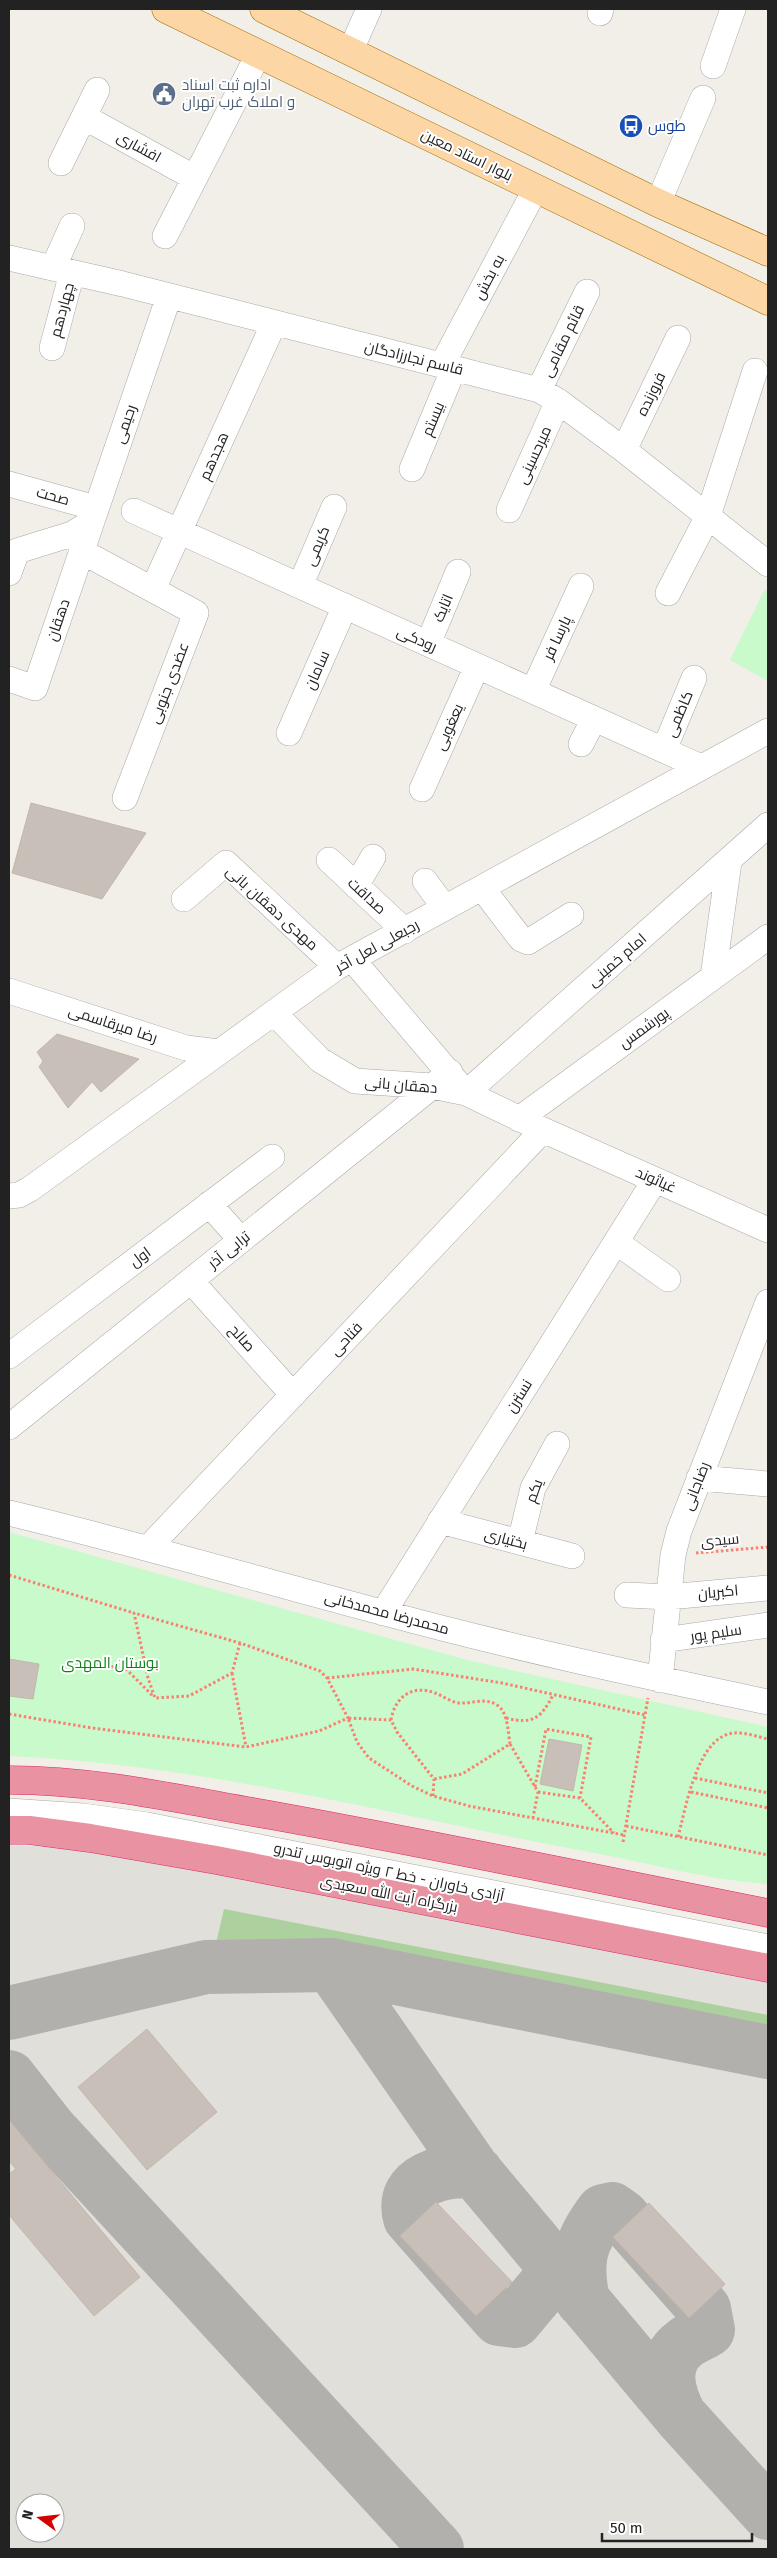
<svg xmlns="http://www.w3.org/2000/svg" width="777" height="2558" font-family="'Fira Sans',Cairo,sans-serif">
<rect width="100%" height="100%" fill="#f2efe9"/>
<path fill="#e1dfda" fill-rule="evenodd" d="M9,1845L79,1848L768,1979V2549H9ZM25,2503H55V2533H25Z"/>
<path fill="#add19e" d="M224,1909L768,2015V2043L328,1958L214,1952Z"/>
<path fill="#c8facc" d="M765,589L768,592V681L730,660Z
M9,1532L467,1660L768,1727V1884C707,1880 649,1863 589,1852C396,1816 206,1765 9,1756Z"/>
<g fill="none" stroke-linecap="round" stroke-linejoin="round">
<path stroke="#b1b0ac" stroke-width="54" d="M331,1965L472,2168L680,2416L768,2513
M9,2013L206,1967L331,1965L768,2052
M9,2077L49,2128L437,2549
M476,2172C445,2169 399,2178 410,2218L499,2319L515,2321L546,2284L559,2283L573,2288
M583,2301C575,2262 579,2242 603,2211L612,2209L622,2216L704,2309L708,2330C700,2335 691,2338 684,2344C659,2363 668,2393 680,2416"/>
</g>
<path fill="#c7bfb8" stroke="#c4b6ab" d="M31,803L146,833L102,899L12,873Z
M57,1034L139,1059L101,1092L92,1082L68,1108L39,1067L43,1061L37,1052Z
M9,1659L39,1664L33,1699L9,1696Z
M549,1739L582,1745L573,1791L540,1784Z
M147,2029L217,2112L147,2170L78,2087Z
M9,2120L140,2277L94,2316L9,2215V2174L16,2169L9,2161Z
M436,2202L512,2282L476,2316L400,2236Z
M649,2203L725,2284L689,2318L613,2237Z"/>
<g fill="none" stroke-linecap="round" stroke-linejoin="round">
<g stroke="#a9a9a9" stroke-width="26">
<path id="minor" d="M600,13L601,9
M350,52L369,9
M713,66L733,9
M84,117L195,178
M61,163L97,90
M658,203L703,98
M165,236L258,55
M9,258L123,284L539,390L558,401L624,450L768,564
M53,268L72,226
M52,348L72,273
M442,365L536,188
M539,390L587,292
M624,450L678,338
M412,469L454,368
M9,484L96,508
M509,510L558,401
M134,511L701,767
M81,551L196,613L125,798
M9,573L17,551L72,534L91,522
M300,586L334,507
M153,589L274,323
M668,593L708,516L755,371
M428,644L458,572
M9,679L35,688L169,296
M533,691L581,586
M289,733L345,606
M581,744L594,719
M664,750L694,678
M422,789L477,666
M329,860L405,931
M425,881L445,908
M356,886L373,857
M482,888L521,939L528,942L571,915
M184,899L226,863L337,967
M352,959L466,1093L768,825
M713,977L729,862
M9,991L186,1048L219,1052
M274,1013L320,1060L355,1081L432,1086L466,1093L543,1130L768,1230
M519,1119L768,937
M9,1196L19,1195L30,1189L337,967L768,731
M209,1204L241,1240
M616,1242L668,1279
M191,1281L293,1395
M9,1356L272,1157
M9,1427L450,1072
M699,1478L768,1484
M9,1513C134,1543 257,1579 381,1612C509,1647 639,1675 768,1702
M440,1521L572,1556
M520,1542L533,1488L557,1444
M149,1547L543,1130
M627,1595L668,1597L768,1588
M383,1613L655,1180
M663,1640L768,1625
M660,1680L673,1555L679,1531L768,1302
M9,1811L83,1816L147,1825L768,1947"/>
</g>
<g stroke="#a06b00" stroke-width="29">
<path id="major" d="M166,9L768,301
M264,9L658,203L768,252"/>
</g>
<g stroke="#dc2a67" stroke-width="29">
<path id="highway" d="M9,1780C97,1780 183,1800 270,1815C436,1845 602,1880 768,1913
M9,1830H29L90,1838L216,1860L768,1968"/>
</g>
<path stroke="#fa8072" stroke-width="3" stroke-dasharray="2.5 2.5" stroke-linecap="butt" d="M696,1553L768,1547
M9,1575L134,1613
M96,1665L125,1668L153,1696
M232,1673L246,1747
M327,1678L413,1669L502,1683L645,1715
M9,1714L92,1728L246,1747L319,1731L348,1718L327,1678L320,1671L240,1643L134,1613L148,1678L155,1698L189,1696L232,1673L240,1643
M506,1718C533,1725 541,1718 553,1695
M391,1720C395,1697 412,1684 435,1693C443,1696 451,1702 459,1703C472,1704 485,1697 497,1705C508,1712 508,1732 510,1744L462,1774L434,1779
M510,1744L538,1792L533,1818
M695,1778L768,1793
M535,1787L546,1729L591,1737L580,1798
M538,1792L580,1798L614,1833
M691,1792L768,1808
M433,1796L434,1779L397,1732L391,1720L348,1718L357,1742L369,1758L412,1786L433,1796L469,1806L624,1835
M626,1826L768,1855
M678,1837C686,1808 697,1736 734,1733C745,1732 758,1737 768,1739
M623,1842L648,1698"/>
<use href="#minor" stroke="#fff" stroke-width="25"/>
<use href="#major" stroke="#fcd6a4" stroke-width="28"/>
<use href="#highway" stroke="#e892a2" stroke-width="28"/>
</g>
<defs>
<g id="civic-disc" transform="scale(1.25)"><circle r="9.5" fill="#5c6f8a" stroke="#fff"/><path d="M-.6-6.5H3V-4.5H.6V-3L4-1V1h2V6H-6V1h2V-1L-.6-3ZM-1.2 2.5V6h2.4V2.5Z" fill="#fff"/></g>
<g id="bus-disc" transform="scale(1.25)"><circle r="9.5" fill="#1a4fb4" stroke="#fff"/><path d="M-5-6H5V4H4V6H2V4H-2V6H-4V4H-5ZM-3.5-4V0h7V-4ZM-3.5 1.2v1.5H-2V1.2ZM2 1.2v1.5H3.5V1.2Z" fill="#fff"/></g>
</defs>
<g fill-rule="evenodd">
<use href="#civic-disc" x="164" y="94"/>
<use href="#bus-disc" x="631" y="126"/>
</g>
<g text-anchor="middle" stroke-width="4" stroke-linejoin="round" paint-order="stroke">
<g font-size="15" fill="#4e5e75" stroke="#fff" text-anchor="start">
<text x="182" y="90">اداره ثبت اسناد<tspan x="182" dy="17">و املاک غرب تهران</tspan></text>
</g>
<g font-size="15" fill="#164399" stroke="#fff" text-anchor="start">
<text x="648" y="131">طوس</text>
</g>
<g font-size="15" fill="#222" stroke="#fff">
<text transform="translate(139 147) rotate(29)" y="5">افشاری</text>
<text transform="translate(467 155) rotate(26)" y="5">بلوار استاد معین</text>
<text transform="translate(489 277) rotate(-62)" y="5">به بخش</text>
<text transform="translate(62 310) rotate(-75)" y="5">چهاردهم</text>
<text transform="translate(563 341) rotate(-64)" y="5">قائم مقامی</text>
<text transform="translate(414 358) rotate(14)" y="5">قاسم نجارزادگان</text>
<text transform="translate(651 394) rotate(-64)" y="5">فروزنده</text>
<text transform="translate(433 419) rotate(-67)" y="5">بیستم</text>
<text transform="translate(125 424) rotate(-71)" y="5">رحیمی</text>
<text transform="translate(534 455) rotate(-65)" y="5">میرحسینی</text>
<text transform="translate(214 456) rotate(-66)" y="5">هجدهم</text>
<text transform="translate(53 496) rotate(16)" y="5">صحت</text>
<text transform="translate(317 546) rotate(-67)" y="5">کریمی</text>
<text transform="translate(443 608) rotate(-67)" y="5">اتایک</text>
<text transform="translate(58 620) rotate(-71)" y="5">دهقان</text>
<text transform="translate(557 638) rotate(-65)" y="5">پارسا فر</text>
<text transform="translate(417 639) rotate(24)" y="5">رودکی</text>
<text transform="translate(317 670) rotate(-66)" y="5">سامان</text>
<text transform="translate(169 683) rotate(-69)" y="5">عضدی جنوبی</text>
<text transform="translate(679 714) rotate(-67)" y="5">کاظمی</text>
<text transform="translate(449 727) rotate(-66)" y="5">یعغوبی</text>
<text transform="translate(367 896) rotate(43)" y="5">صداقت</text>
<text transform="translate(272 908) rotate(42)" y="5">مهدی دهقان بانی</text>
<text transform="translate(377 946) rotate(-29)" y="5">رجبعلی لعل آخر</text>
<text transform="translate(617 960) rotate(-41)" y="5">امام خمینی</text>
<text transform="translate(113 1024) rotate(18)" y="5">رضا میرقاسمی</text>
<text transform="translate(644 1028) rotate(-36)" y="5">پورشمس</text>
<text transform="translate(401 1085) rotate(5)" y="5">دهقان بانی</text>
<text transform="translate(656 1180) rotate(24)" y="5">غیاثوند</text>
<text transform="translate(229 1250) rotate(-39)" y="5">ترابی آذر</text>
<text transform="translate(140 1257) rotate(-37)" y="5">اول</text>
<text transform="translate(242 1338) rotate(48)" y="5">صالح</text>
<text transform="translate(346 1339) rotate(-47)" y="5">فتاحی</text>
<text transform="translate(519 1396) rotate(-58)" y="5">نسترن</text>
<text transform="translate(696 1486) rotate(-69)" y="5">رضاجانی</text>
<text transform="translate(534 1491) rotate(-70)" y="5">یکم</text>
<text transform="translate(506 1539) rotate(15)" y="5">بختیاری</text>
<text transform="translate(720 1540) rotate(-5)" y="5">سیدی</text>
<text transform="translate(718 1592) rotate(-5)" y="5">اکبریان</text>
<text transform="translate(387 1613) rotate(15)" y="5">محمدرضا محمدخانی</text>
<text transform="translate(716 1633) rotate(-8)" y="5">سلیم پور</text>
<text transform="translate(389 1872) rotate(12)" y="5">آزادی خاوران - خط ۲ ویژه اتوبوس تندرو</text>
<text transform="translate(389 1894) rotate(11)" y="5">بزرگراه آیت الله سعیدی</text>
</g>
<g font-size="15" fill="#0c8416" stroke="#fff">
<text x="110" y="1668">بوستان المهدی</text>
</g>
</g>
<rect width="777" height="2558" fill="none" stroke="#222222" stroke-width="20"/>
<g transform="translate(40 2518) rotate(285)"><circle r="24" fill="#ffffff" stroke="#a7a7a7"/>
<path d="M0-4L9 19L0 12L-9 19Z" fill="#d40000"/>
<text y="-8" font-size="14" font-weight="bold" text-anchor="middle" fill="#222222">N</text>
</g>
<path d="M602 2533v8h150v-8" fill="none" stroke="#222222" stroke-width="2.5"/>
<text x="610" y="2533" font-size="15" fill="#222222" stroke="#ffffff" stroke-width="4" paint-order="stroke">50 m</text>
</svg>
